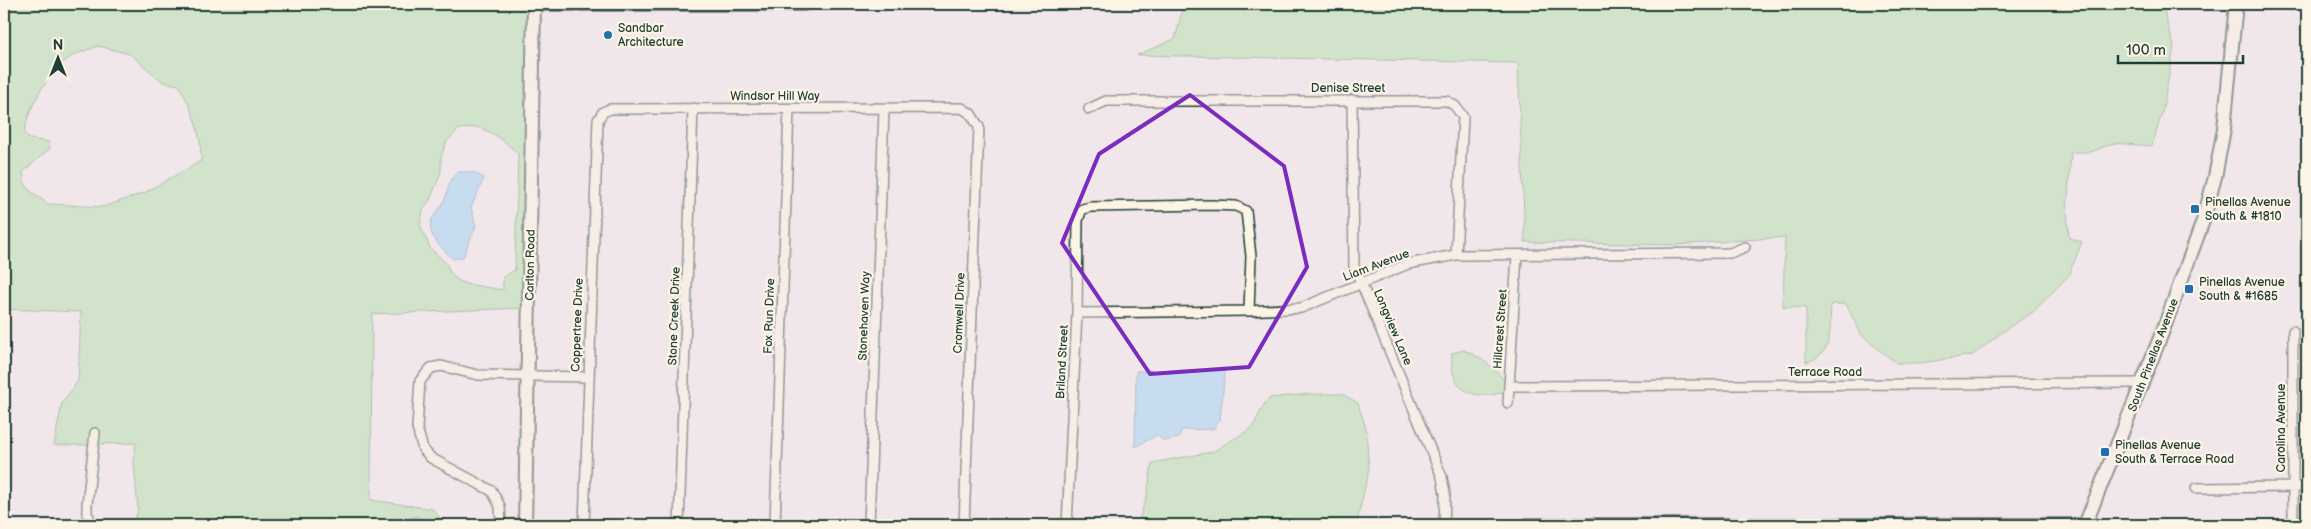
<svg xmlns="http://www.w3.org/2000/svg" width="2311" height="529" font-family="'Balsamiq Sans',sans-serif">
<rect width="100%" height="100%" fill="#f1e6ea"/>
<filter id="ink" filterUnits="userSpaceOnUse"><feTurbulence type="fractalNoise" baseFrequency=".02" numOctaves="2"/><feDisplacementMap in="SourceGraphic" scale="10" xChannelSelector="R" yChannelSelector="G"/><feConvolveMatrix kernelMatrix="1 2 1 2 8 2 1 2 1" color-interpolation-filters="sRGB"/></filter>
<g filter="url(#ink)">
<path fill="#ace1a4" stroke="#668f6c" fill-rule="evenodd" d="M4,4H529L525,308L372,314L371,500L433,509L445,525H433L416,516L393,525H133L138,510L134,463L136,443L98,444L100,429L92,428L90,445H54L62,403L78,381L81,312L4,309ZM98,46L130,54L163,82L179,85C192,109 202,134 201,161L144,193L103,207L48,204L29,190L24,182L23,172L50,148L49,142L29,139L24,133C28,107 51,65 76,54C83,51 91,49 98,46ZM477,127C495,133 505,141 518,154L515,270L503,277V290L466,284L457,280L449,271L447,264L430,248L420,225L423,210L430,200L441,172V156L447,141L459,129Z
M1182,4H2162L2174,47L2162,113L2152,146L2113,143L2091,152H2071L2067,211L2069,238L2082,242L2071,269V273L2033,312L2009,327L1973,355L1921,363H1897L1879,350L1861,334L1846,304H1831C1829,328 1835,355 1806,362V308L1783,307L1785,237L1676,245L1525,242L1518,63L1137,55L1175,39L1182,12Z
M1464,350C1481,357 1493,367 1505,381L1504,392C1472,402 1448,389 1452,353Z
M1309,394H1342L1358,403L1366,429L1369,470L1356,525H1137L1147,496L1152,463L1212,452L1252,428L1265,403L1270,398Z"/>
<path fill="#98d0f7" stroke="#6895a9" d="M459,172H472L484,178L471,208L476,226L463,257L453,259C443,249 422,232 434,216C438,210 442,206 445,199C449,188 448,179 459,172Z
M1225,370L1220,419L1213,429L1181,430L1179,438L1164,441L1157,435L1135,447L1136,371Z
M416,516L433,525H393Z"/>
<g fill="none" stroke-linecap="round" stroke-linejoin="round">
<g stroke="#1f3d34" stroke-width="12">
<path id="street" d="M534,6H803L810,4
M1352,100L1354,266L1442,477L1445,494L1444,525
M1089,109L1106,101H1447L1455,106L1463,117L1456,255
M1077,313L1249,311L1301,308L1408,264L1456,255L1730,253L1745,247
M1509,386L2142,383
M1508,403L1517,255
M2196,488L2307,487
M1527,523H2086
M92,525L87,513V505L95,433
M501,525L500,506L492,491L431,458L423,449L417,428L420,381L431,368L441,366L478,375L588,377
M584,525L598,120L603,112L610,109L962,108L971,114L979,127L964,525
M679,525L693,108
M775,525L789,109
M869,525L884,109
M1067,525L1077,313L1078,220L1082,209L1091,207L1211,205L1236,206L1246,211L1251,256L1249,311
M2293,525V331"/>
</g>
<g stroke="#1f3d34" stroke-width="16">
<path id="secondary" d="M525,525L534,4
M2085,525L2162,333L2203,221L2215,177L2224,129L2236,4"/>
</g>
<use href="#street" stroke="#fcf5e5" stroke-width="9"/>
<use href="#secondary" stroke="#fcf5e5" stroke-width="12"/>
</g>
</g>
<path d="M0 0H2311V529H0ZM1190,95L1284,166L1307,267L1249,367L1150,374L1062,243L1099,154Z" fill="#f1e6ea" fill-opacity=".55" fill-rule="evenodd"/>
<path fill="none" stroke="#7b2cbf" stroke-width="4" stroke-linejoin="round" d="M1190,95L1284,166L1307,267L1249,367L1150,374L1062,243L1099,154Z"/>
<g fill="#1f6fb2" stroke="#fcf5e5" stroke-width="2">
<circle cx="608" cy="35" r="5"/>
<rect x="2190" y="204" width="10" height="10" rx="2.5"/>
<rect x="2184" y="284" width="10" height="10" rx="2.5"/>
<rect x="2100" y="447" width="10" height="10" rx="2.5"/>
</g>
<g text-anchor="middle" stroke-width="4.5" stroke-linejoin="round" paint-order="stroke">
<g font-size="12" fill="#1f3d34" stroke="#fcf5e5" text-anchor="start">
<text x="618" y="32">Sandbar<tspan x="618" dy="14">Architecture</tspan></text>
<text x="2205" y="206">Pinellas Avenue<tspan x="2205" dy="14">South &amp; #1810</tspan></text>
<text x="2199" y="286">Pinellas Avenue<tspan x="2199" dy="14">South &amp; #1685</tspan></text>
<text x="2115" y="449">Pinellas Avenue<tspan x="2115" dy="14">South &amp; Terrace Road</tspan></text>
</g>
<g font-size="12" fill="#1f3d34" stroke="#fcf5e5">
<text x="1348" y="92">Denise Street</text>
<text x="775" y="100">Windsor Hill Way</text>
<text transform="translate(530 265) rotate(-89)" y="4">Carlton Road</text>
<text transform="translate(1376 265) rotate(-21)" y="4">Liam Avenue</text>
<text transform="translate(959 313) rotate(-88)" y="4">Cromwell Drive</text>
<text transform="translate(674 316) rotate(-88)" y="4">Stone Creek Drive</text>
<text transform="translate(769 316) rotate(-88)" y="4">Fox Run Drive</text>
<text transform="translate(864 316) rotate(-88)" y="4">Stonehaven Way</text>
<text transform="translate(577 325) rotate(-88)" y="4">Coppertree Drive</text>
<text transform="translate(1393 327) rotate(67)" y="4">Longview Lane</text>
<text transform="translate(1500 329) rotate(-86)" y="4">Hillcrest Street</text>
<text transform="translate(2153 355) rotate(-69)" y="4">South Pinellas Avenue</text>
<text transform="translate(1062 362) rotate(-87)" y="4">Briland Street</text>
<text x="1825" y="376">Terrace Road</text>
<text transform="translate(2281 428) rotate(-90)" y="4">Carolina Avenue</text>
</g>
</g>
<rect width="2311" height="529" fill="none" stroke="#fcf5e5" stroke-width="20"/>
<rect x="10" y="10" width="2291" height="509" fill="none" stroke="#1f3d34" stroke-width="2" filter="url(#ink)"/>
<g transform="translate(58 58)" stroke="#fcf5e5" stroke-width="4" paint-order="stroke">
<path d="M0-4L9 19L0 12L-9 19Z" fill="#1f3d34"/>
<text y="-8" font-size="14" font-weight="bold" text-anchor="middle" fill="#1f3d34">N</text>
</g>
<path d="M2118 55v8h125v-8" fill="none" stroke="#1f3d34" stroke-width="2.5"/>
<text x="2126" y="55" font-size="15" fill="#1f3d34" stroke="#fcf5e5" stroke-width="4" paint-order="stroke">100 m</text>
</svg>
